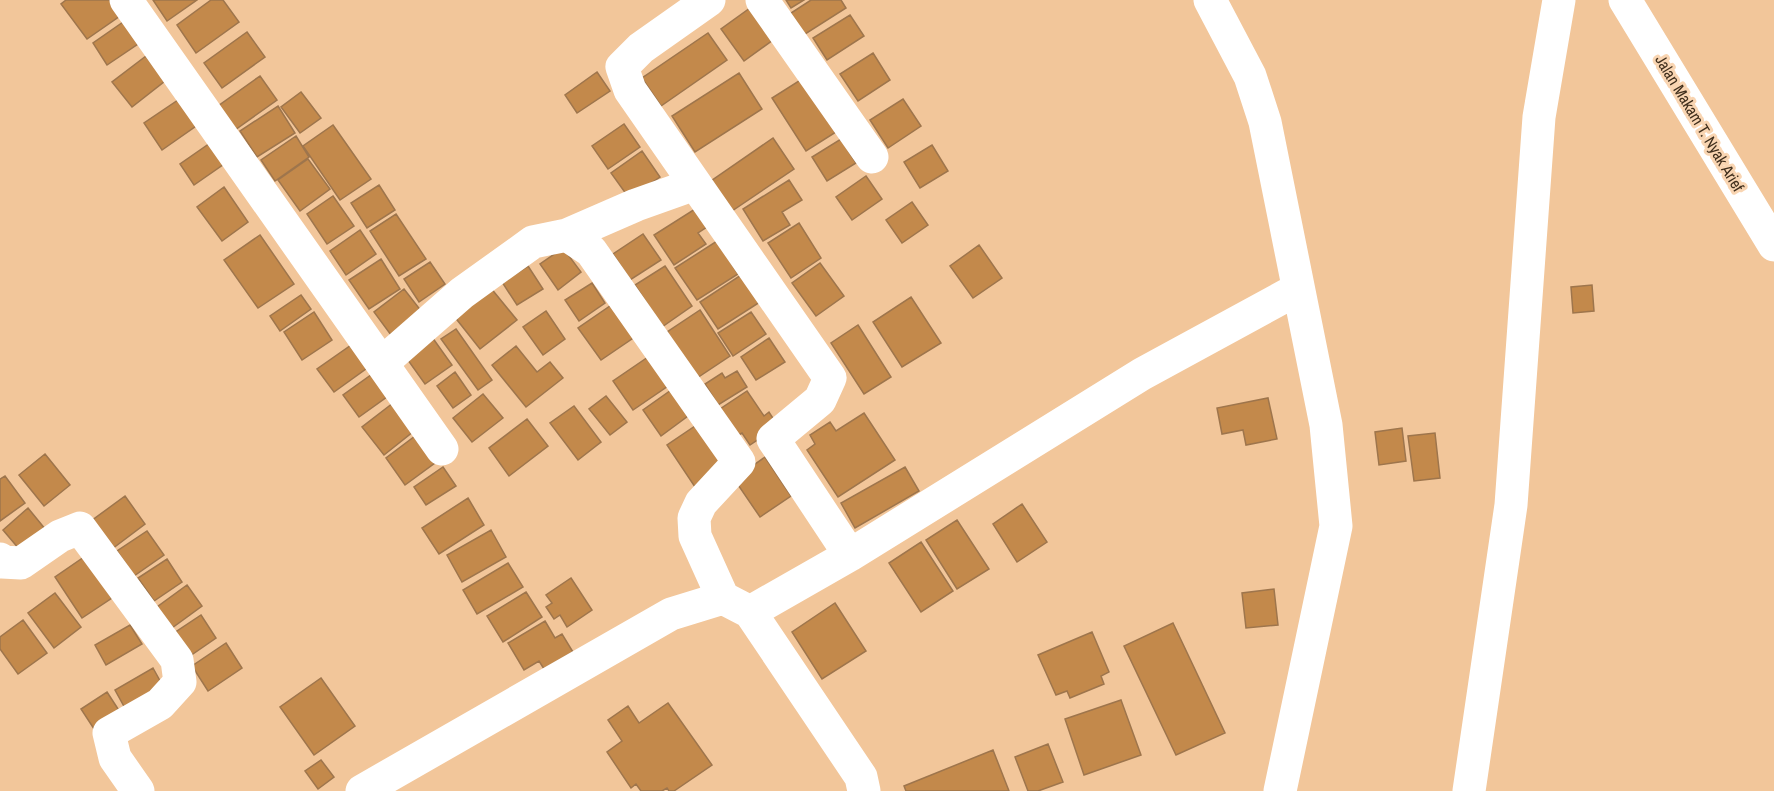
<svg xmlns="http://www.w3.org/2000/svg" width="1774" height="791" font-family="'Archivo Narrow',sans-serif">
<rect width="100%" height="100%" fill="#f2c69a"/>
<path fill="#c3894b" stroke="#9e754c" stroke-width="1.5" d="M66,0H110L120,16L87,39L61,4Z
M153,0H197L167,21Z
M211,0H223L239,22L196,53L177,25Z
M786,0H804L791,8Z
M811,0H841L846,8L802,36L788,15Z
M750,8L773,40L744,61L721,29Z
M850,15L864,36L827,60L813,38Z
M126,20L141,42L107,65L93,43Z
M247,32L265,57L222,88L204,63Z
M708,33L727,60L661,106L642,78Z
M873,53L890,80L858,101L840,74Z
M146,56L165,81L132,107L112,82Z
M597,72L610,91L577,113L565,95Z
M739,73L762,109L695,152L672,116Z
M260,76L277,100L235,130L218,106Z
M802,79L836,132L806,151L772,98Z
M301,92L321,118L300,133L281,107Z
M181,98L199,124L162,150L144,123Z
M903,99L921,126L888,148L870,120Z
M278,106L295,133L257,157L240,131Z
M624,124L640,147L608,169L592,146Z
M333,125L371,179L340,200L303,146Z
M296,136L309,157L275,181L261,160Z
M773,138L794,169L729,213L708,183Z
M841,139L856,163L827,181L812,157Z
M213,141L227,162L194,185L180,164Z
M932,145L948,171L920,188L904,162Z
M642,151L660,177L629,198L611,173Z
M308,159L330,189L300,211L278,180Z
M866,176L882,199L852,220L836,197Z
M789,180L802,200L782,212L790,225L763,241L743,209Z
M379,185L395,210L367,228L351,203Z
M224,187L248,222L222,241L197,207Z
M333,196L354,226L327,244L307,214Z
M912,202L928,225L902,243L886,220Z
M695,209L707,227L698,233L706,244L674,265L654,235Z
M396,214L426,259L399,276L370,231Z
M799,223L821,258L791,278L768,243Z
M360,230L376,254L346,275L330,251Z
M643,234L661,260L630,280L613,254Z
M260,235L294,284L258,308L224,260Z
M717,241L738,274L697,300L675,268Z
M979,245L1002,278L973,298L950,266Z
M563,248L581,272L558,290L540,264Z
M381,259L400,289L369,309L349,280Z
M430,262L445,284L419,302L404,279Z
M820,263L844,296L816,316L792,283Z
M528,266L543,289L517,305L502,282Z
M665,266L692,306L662,327L635,285Z
M741,275L760,302L718,329L700,302Z
M592,283L605,303L579,321L565,300Z
M1592,285L1594,311L1573,313L1571,287Z
M490,287L517,320L480,349L454,316Z
M404,289L422,312L391,335L374,312Z
M301,295L311,309L280,331L270,316Z
M623,297L645,330L601,360L578,328Z
M911,297L941,343L902,367L873,322Z
M700,310L730,356L697,378L667,332Z
M546,311L565,339L543,355L523,327Z
M314,312L332,340L302,360L284,332Z
M751,312L766,334L733,356L718,333Z
M858,325L891,377L864,394L831,343Z
M456,329L492,380L478,390L441,339Z
M432,337L452,365L425,384L405,356Z
M769,338L785,362L756,380L741,357Z
M354,343L370,366L334,392L317,369Z
M516,346L537,372L550,362L563,378L526,407L492,365Z
M651,355L671,384L633,410L613,381Z
M737,371L747,387L718,405L705,384L722,373L725,378Z
M375,372L391,394L359,417L343,395Z
M455,372L471,395L453,408L437,386Z
M674,388L692,413L661,436L643,410Z
M747,391L764,416L769,412L778,426L750,445L742,433L737,436L720,409Z
M483,394L503,418L472,442L453,418Z
M606,396L627,422L610,435L589,409Z
M1268,398L1277,439L1246,445L1243,430L1222,434L1217,408Z
M393,403L414,431L384,455L362,427Z
M574,406L601,442L578,460L550,423Z
M864,413L895,460L838,497L807,450L815,444L810,435L830,422L836,431Z
M527,419L548,446L509,476L489,448Z
M698,424L728,469L697,490L667,445Z
M1402,428L1406,461L1379,465L1375,432Z
M419,433L439,460L405,485L386,458Z
M1435,433L1440,478L1414,481L1408,436Z
M45,454L70,485L44,506L19,475Z
M765,457L791,496L760,517L734,479Z
M443,467L456,486L426,505L414,487Z
M905,467L919,491L855,528L841,503Z
M5,476L25,503L0,521V479Z
M125,496L145,524L112,549L91,521Z
M468,498L484,525L439,554L422,528Z
M1022,504L1047,542L1017,562L993,524Z
M28,508L50,535L25,556L3,530Z
M957,520L989,569L957,589L926,540Z
M491,530L506,557L462,582L447,555Z
M147,531L164,555L134,576L117,551Z
M921,542L953,591L921,612L889,563Z
M84,557L112,598L82,618L55,577Z
M167,559L182,582L154,601L138,578Z
M508,563L523,587L477,614L463,590Z
M571,578L592,610L567,627L560,615L554,619L546,607L552,603L546,595Z
M187,585L202,606L172,628L157,607Z
M1274,589L1278,625L1246,628L1242,593Z
M526,592L542,617L503,642L487,616Z
M55,593L81,627L54,648L28,613Z
M835,603L866,651L822,679L792,632Z
M201,615L216,638L190,656L174,633Z
M23,620L47,653L18,674L0,649V637Z
M545,621L555,638L562,634L573,652L544,669L539,661L524,670L508,643Z
M1173,623L1225,733L1176,755L1124,646Z
M130,625L142,644L106,665L95,645Z
M1092,632L1109,672L1101,676L1104,684L1070,698L1067,691L1056,695L1038,655Z
M226,643L242,668L208,691L192,666Z
M153,668L164,688L126,710L115,690Z
M321,678L355,726L314,755L280,707Z
M107,692L122,715L96,732L81,709Z
M1121,700L1141,755L1084,775L1065,719Z
M668,703L712,765L674,791H669L667,788L662,791H641L636,784L631,788L607,752L622,741L608,720L628,706L639,723Z
M1048,744L1063,782L1038,791H1028L1015,757Z
M993,750L1009,791H906L904,786Z
M321,760L334,777L318,789L305,771Z"/>
<g fill="none" stroke-linecap="round" stroke-linejoin="round">
<path stroke="#fff" stroke-width="33" d="M126,0L442,449
M709,0L641,48L622,67L630,90L830,378L820,400L773,439L850,555
M762,0L872,157
M1210,0L1250,76L1265,122L1326,425L1336,526L1280,791
M1625,0L1774,245
M567,235L636,205L695,184
M382,363L462,293L533,242L567,235L591,251L739,462L701,503L694,518L695,536L723,598
M0,559L2,562L21,563L60,536L80,528L177,660L180,682L160,704L109,733L115,758L138,791
M750,612L850,555L1142,374L1298,289
M362,791L671,614L723,598L750,612L861,777L864,791
M1469,791L1511,505L1539,117L1559,0"/>
</g>
<g text-anchor="middle" stroke-width="6" stroke-linejoin="round" paint-order="stroke">
<g font-size="16" fill="#402f1d" stroke="#f9d5b2">
<text transform="translate(1700 123) rotate(59)" y="6">Jalan Makam T. Nyak Arief</text>
</g>
</g>
</svg>
